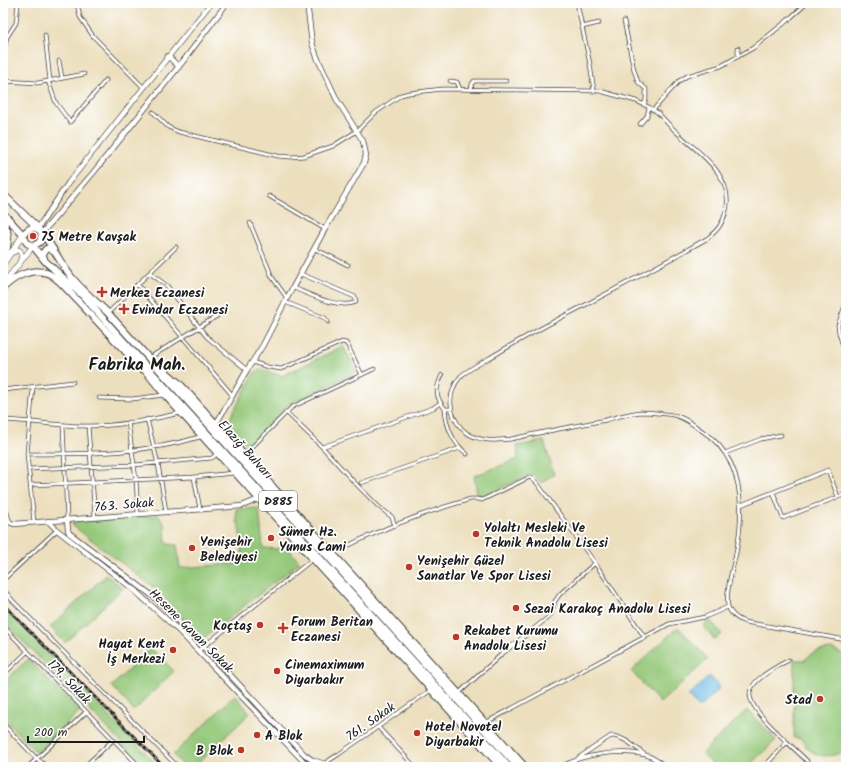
<svg xmlns="http://www.w3.org/2000/svg" width="849" height="770" font-family="Kalam,sans-serif">
<rect width="100%" height="100%" fill="#fff"/>
<filter id="ink" filterUnits="userSpaceOnUse"><feTurbulence type="fractalNoise" baseFrequency=".025" numOctaves="2"/><feDisplacementMap in="SourceGraphic" scale="8" xChannelSelector="R" yChannelSelector="G"/><feConvolveMatrix kernelMatrix="1 2 1 2 8 2 1 2 1" color-interpolation-filters="sRGB"/></filter>
<filter id="wash" filterUnits="userSpaceOnUse"><feTurbulence type="fractalNoise" baseFrequency=".012" numOctaves="4" result="noise"/><feDisplacementMap in="SourceGraphic" scale="16" xChannelSelector="R" yChannelSelector="G"/><feGaussianBlur stdDeviation="0.9" result="paint"/><feColorMatrix in="noise" values="0 0 0 0 0 0 0 0 0 0 0 0 0 0 0 0 0 1.4 0 .05"/><feComposite in="paint" operator="in"/></filter>
<g filter="url(#wash)">
<rect width="100%" height="100%" fill="#ecdfbd"/>
<path fill="#95c97a" stroke="#58724b" d="M343,346L357,372L290,404L248,446L228,422L254,373L261,369L282,376Z
M544,441L554,474L541,483L532,474L484,496H479L477,494L474,476L518,459L517,446Z
M259,508L263,548L280,549L285,545L300,562L205,637H201L158,591L72,525L74,522L158,515L165,525L166,542L168,544L177,545L180,568L243,563L239,523H237L236,509Z
M106,575L123,588L65,643L50,627Z
M3,607L159,767H145L3,621Z
M710,620L722,634L715,640L703,626Z
M678,627L708,659L660,703L631,671Z
M151,648L174,671L134,711L112,686Z
M832,649L846,656V750C828,760 811,758 801,739L794,738V660H805C812,651 822,650 832,649Z
M28,659L80,711L37,753L3,718V683Z
M235,695L250,713L194,767H185L173,755Z
M747,710L776,740L747,767H715L702,753Z"/>
<path fill="#69b9e4" stroke="#426a80" d="M710,676L720,688L699,708L688,696Z"/>
</g>
<g filter="url(#ink)">
<g fill="none" stroke-linecap="round" stroke-linejoin="round">
<g stroke="#3b3934" stroke-width="4.5">
<path id="street" d="M77,3L80,17L93,36L143,87
M577,3L590,64L594,91
M624,21L634,70L638,82L646,89V99L644,105
M582,27L599,23
M45,35L50,81
M3,54L7,37L16,23L18,3
M738,57V48
M59,61L62,78
M3,81L38,83L84,74
M48,81L56,103L70,122L106,80
M450,81L457,82L460,89
M471,89L472,84L474,81H506
M653,110L679,81L687,76L721,66L753,48L788,20L807,3
M153,112L168,127L179,132L278,156L291,157L304,156L333,146L357,131L375,113L401,95L409,93L442,89L600,91L636,101L649,107L658,113C666,122 675,131 684,139C705,157 734,179 726,211C723,223 718,230 708,238C669,260 629,282 589,303C558,319 527,335 498,353C490,358 465,371 460,377C447,393 448,414 462,429C475,442 494,441 511,439C542,432 574,426 606,420C617,417 629,413 641,412C648,412 671,414 677,416C686,419 694,425 701,430C745,458 745,512 735,558C732,570 725,594 728,606C730,614 737,619 745,622L846,640
M640,124L647,116L649,107
M269,196L325,229
M250,223L272,277L287,298
M315,249L348,265
M150,273L167,286L207,337L247,370
M138,285L233,396
M294,288C309,294 340,310 356,302L355,297L301,274
M285,302L325,318L328,322
M846,303L838,325L839,333L846,356
M108,313L176,247
M149,358L217,316
M252,362L268,367L281,369L342,342L346,343L348,346L362,375
M442,375C435,389 435,396 445,409H452
M33,387L27,454L34,522
M3,390L73,382
M99,398L132,399L164,395
M445,409C446,426 453,443 467,454
M286,412L324,449L354,482L379,507L392,517L395,526
M147,419L158,464L166,511
M3,420C32,421 60,426 89,426C119,426 151,420 180,413
M128,422L136,479L138,514
M63,425L67,519
M88,426L95,517
M322,447L433,408L440,403
M725,453L761,439L781,435
M27,454C86,454 146,454 203,436
M244,455L292,407L374,369
M28,469L134,465L212,458L218,453
M194,477L200,509
M361,483L460,448
M31,485L194,477L234,473
M773,492L783,518L846,494
M741,505L828,470L838,497
M333,553C376,531 425,512 471,499H477L482,500L530,477L537,483L595,563L645,638
M3,580L57,530
M3,589L13,601L178,767
M3,626L140,767
M198,651L314,558
M3,675L27,652
M459,693L503,653L550,616L555,601L560,594L595,563
M485,723L669,624L705,617L728,607
M3,724L37,759L48,767
M378,727L415,767
M787,742L807,761
M578,758L611,736C623,736 635,747 644,754
M28,767L86,712
M84,767L113,740
M319,767L339,754L431,690
M561,767C582,754 622,749 646,755C653,757 661,763 667,767
M764,767L787,742C778,733 748,707 750,693C751,680 779,665 789,660"/>
</g>
<g stroke="#3b3934" stroke-width="6">
<path id="secondary" d="M168,56L179,67
M38,228L69,182L211,3
M42,233L93,173L184,60L227,3
M216,424L247,370L263,345L287,298L325,229L364,163L366,155L363,141L337,100L317,57L312,43L307,3
M3,502L9,522L14,524L242,506L259,499
M67,519L68,530L69,533L154,597L204,647L304,754L312,760L325,764
M48,521L57,530L133,589L177,629L309,767"/>
</g>
<g stroke="#3b3934" stroke-width="6">
<path id="primary" d="M11,253L18,250L20,251L22,256L20,262
M4,263L23,235
M3,284L33,246"/>
</g>
<g stroke="#3b3934" stroke-width="8">
<path id="highway" d="M3,194L38,228
M3,213L23,235L27,243L33,246L40,242L42,233C35,225 29,227 23,235
M3,220C11,235 8,247 3,262
M42,233C54,248 61,265 74,280C84,292 97,302 108,313L518,767
M33,246L45,261L82,295L509,767
M44,258L42,254L46,249L49,248L54,252
M3,288C14,277 31,267 47,273C53,275 58,280 63,285L142,369
M140,364L165,395L501,767
M160,367L180,384L525,767"/>
</g>
<use href="#street" stroke="#fff" stroke-width="3"/>
<use href="#secondary" stroke="#fff" stroke-width="4.5"/>
<use href="#primary" stroke="#fff" stroke-width="5"/>
<use href="#highway" stroke="#fff" stroke-width="6"/>
<g stroke="#1c1c1c" stroke-width="2.5">
<path id="rail" d="M3,604L164,767"/>
</g>
<use href="#rail" stroke="#fff" stroke-width="1" stroke-dasharray="3" stroke-linecap="butt"/>
</g>
</g>
<g fill="#c8321e" stroke="#fff" stroke-width="1.5">
<circle cx="33" cy="236" r="4"/>
<path d="M100 286h4v4h4v4h-4v4h-4v-4h-4v-4h4z"/>
<path d="M122 303h4v4h4v4h-4v4h-4v-4h-4v-4h4z"/>
<circle cx="476" cy="534" r="4"/>
<circle cx="271" cy="538" r="4"/>
<circle cx="192" cy="548" r="4"/>
<circle cx="409" cy="567" r="4"/>
<circle cx="516" cy="608" r="4"/>
<circle cx="260" cy="625" r="4"/>
<path d="M281 622h4v4h4v4h-4v4h-4v-4h-4v-4h4z"/>
<circle cx="456" cy="637" r="4"/>
<circle cx="173" cy="650" r="4"/>
<circle cx="277" cy="671" r="4"/>
<circle cx="820" cy="699" r="4"/>
<circle cx="417" cy="733" r="4"/>
<circle cx="257" cy="735" r="4"/>
<circle cx="241" cy="750" r="4"/>
</g>
<g text-anchor="middle" stroke-width="3.5" stroke-linejoin="round" paint-order="stroke">
<rect fill="#fff" stroke="#606060" stroke-width="1" x="259" y="491" width="38" height="20" rx="3"/>
<g font-size="12" font-weight="bold" fill="#1c1c1c">
<text x="278" y="505">D885</text>
</g>
<g font-size="13" font-weight="bold" fill="#1c1c1c" stroke="#fff" text-anchor="start">
<text x="41" y="241">75 Metre Kavşak</text>
<text x="110" y="297">Merkez Eczanesi</text>
<text x="132" y="314">Evindar Eczanesi</text>
<text x="484" y="532">Yolaltı Mesleki Ve<tspan x="484" dy="15">Teknik Anadolu Lisesi</tspan></text>
<text x="279" y="536">Sümer Hz.<tspan x="279" dy="15">Yunus Cami</tspan></text>
<text x="200" y="546">Yenişehir<tspan x="200" dy="15">Belediyesi</tspan></text>
<text x="417" y="565">Yenişehir Güzel<tspan x="417" dy="15">Sanatlar Ve Spor Lisesi</tspan></text>
<text x="524" y="613">Sezai Karakoç Anadolu Lisesi</text>
<text x="291" y="626">Forum Beritan<tspan x="291" dy="15">Eczanesi</tspan></text>
<text x="252" y="630" text-anchor="end">Koçtaş</text>
<text x="464" y="635">Rekabet Kurumu<tspan x="464" dy="15">Anadolu Lisesi</tspan></text>
<text x="165" y="648" text-anchor="end">Hayat Kent<tspan x="165" dy="15">İş Merkezi</tspan></text>
<text x="285" y="669">Cinemaximum<tspan x="285" dy="15">Diyarbakır</tspan></text>
<text x="812" y="704" text-anchor="end">Stad</text>
<text x="425" y="731">Hotel Novotel<tspan x="425" dy="15">Diyarbakir</tspan></text>
<text x="265" y="740">A Blok</text>
<text x="233" y="755" text-anchor="end">B Blok</text>
</g>
<g font-size="13" fill="#1c1c1c" stroke="#fff">
<text transform="translate(246 449) rotate(48)" y="5">Elazığ Bulvarı</text>
<text transform="translate(124 504) rotate(-5)" y="5">763. Sokak</text>
<text transform="translate(192 630) rotate(45)" y="5">Hesene Gavan Sokak</text>
<text transform="translate(70 681) rotate(46)" y="5">179. Sokak</text>
<text transform="translate(370 721) rotate(-35)" y="5">761. Sokak</text>
</g>
<g font-size="17" font-weight="bold" fill="#1c1c1c" stroke="#fff">
<text x="137" y="370">Fabrika Mah.</text>
</g>
</g>
<rect width="849" height="770" fill="none" stroke="#fff" stroke-width="16"/>
<path d="M28 736v6h116v-6" fill="none" stroke="#1c1c1c" stroke-width="2"/>
<text x="34" y="736" font-size="12" fill="#1c1c1c" stroke="#ffffff" stroke-width="3" paint-order="stroke">200 m</text>
</svg>
